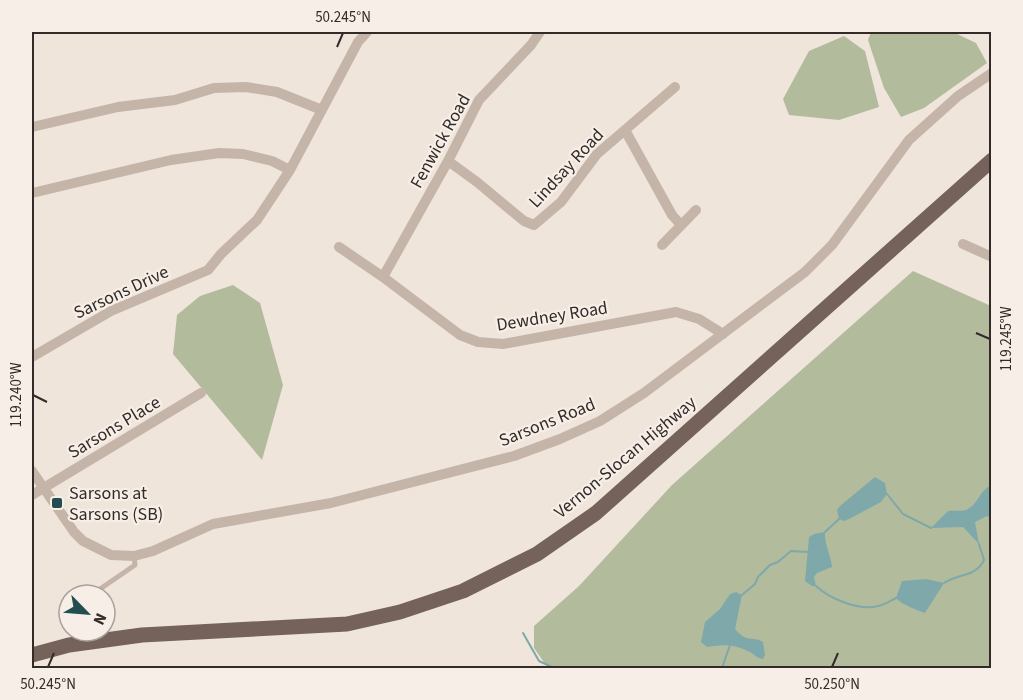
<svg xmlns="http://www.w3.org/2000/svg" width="1023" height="700" font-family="'Source Sans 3',sans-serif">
<rect width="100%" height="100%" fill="#efe5db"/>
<path fill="#b2bc9d" d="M871,32H953L976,43L987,63L924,108L901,117L884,88L868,40Z
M844,36L865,51L879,107L839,120L789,115L783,99L809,51Z
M913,271L991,306V668H548L534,648V626L579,586L672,485Z
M233,285L260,303L283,385L262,460L173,354L177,315L200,296Z"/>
<path fill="#7ea8a9" d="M875,477L885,483L887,494L881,502L849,519L844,521L839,519L837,510L840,506Z
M991,486V519L987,516L975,522L979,544L963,527L931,528L948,511C954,510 963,512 968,509C979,503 980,489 991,486Z
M825,532C824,544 831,555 832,567L817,573L814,577L816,586H812L805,581L809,537L814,534Z
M926,579L944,583L925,613C917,610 902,605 896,598L902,581Z
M736,592L742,595L735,629C748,644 751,635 763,642L765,655L763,659C757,658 755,655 750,652C735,644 723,644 707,647L701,642L705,622L720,609L730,594Z"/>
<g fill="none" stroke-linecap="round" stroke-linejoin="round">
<path stroke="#7ea8a9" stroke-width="2" d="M887,494L903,514L931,528
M825,532L839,519
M944,583C959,573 976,577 984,560L979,544
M816,586C830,599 859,611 878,606C884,605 890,601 896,598
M742,595L755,584L758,577L770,565L778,562L791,551L808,552
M523,633L539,661L554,668
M722,668L730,645"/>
<path stroke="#c5b5a9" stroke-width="5" d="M100,589L135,565L134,556"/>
<path stroke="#c5b5a9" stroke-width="10" d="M32,127L118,107L175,100L214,88L246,87L277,92L322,110
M625,130L672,215L681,225
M448,161L477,182L524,221L534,225L561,202L597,154L675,87
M32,193L171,160L219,153L243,154L272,161L290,170
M963,244L992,257
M662,245L696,210
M339,247L383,277L460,335L478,342L503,344L676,312L699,319L723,334
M383,277L448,161L479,100L531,45L540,32
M32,357L111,311L208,270L221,254L257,220L290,170L358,42L367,32
M32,471L74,532L83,541L111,555L134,556L153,551L213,524L331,503L514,456L560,439L600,421L644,393L805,272L832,245L909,140L958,96L992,73
M32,495L201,393"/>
<path stroke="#74625b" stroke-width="15" d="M32,655L69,645L142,635L347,624L400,612L463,591L537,554L596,513L992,160"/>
</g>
<path fill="none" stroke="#332b28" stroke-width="2" d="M337,47L343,33M976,333L990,339M33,395L47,402M48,667L54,653M832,667L838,653"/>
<rect fill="#224e50" stroke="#f7efe7" stroke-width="2" x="51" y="497" width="12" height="12" rx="3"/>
<g text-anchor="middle" stroke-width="4.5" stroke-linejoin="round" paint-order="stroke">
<g font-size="18" fill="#332b28" stroke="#f7efe7">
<text transform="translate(440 141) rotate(-61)" y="6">Fenwick Road</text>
<text transform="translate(566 168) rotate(-47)" y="6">Lindsay Road</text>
<text transform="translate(121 292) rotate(-25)" y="6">Sarsons Drive</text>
<text transform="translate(552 316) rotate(-9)" y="6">Dewdney Road</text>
<text transform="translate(547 422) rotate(-22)" y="6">Sarsons Road</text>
<text transform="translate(114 427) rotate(-31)" y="6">Sarsons Place</text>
<text transform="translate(625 457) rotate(-40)" y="6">Vernon-Slocan Highway</text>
</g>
<g font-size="18" fill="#332b28" stroke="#f7efe7" text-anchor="start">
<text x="69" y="499">Sarsons at<tspan x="69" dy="21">Sarsons (SB)</tspan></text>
</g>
</g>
<rect width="1023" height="700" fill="none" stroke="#f7efe7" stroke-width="66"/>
<g transform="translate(87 613) rotate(115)"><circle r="28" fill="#f7efe7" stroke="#a9a19b" stroke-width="1.5"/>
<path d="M0-4.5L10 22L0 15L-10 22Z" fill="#224e50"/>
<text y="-9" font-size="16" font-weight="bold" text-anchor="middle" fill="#332b28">N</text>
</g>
<rect x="33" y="33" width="957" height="634" fill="none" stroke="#332b28" stroke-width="2"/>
<g font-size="15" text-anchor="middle" fill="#332b28">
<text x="343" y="22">50.245°N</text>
<text transform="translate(1006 339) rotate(-90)" y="5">119.245°W</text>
<text transform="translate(16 395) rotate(-90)" y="5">119.240°W</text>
<text x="48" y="689">50.245°N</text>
<text x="832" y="689">50.250°N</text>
</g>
</svg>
